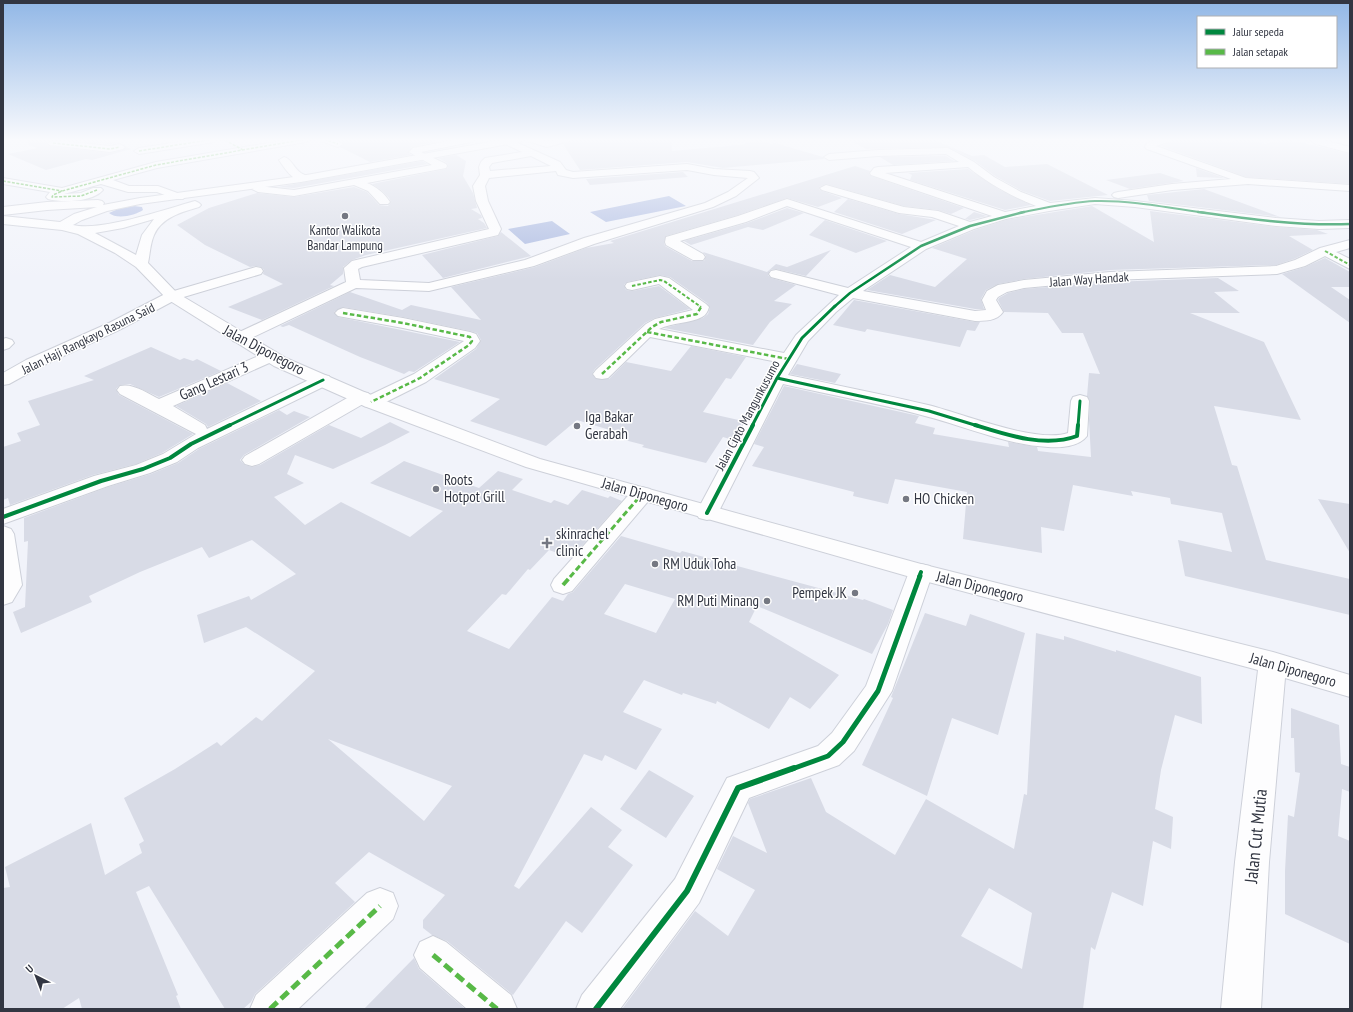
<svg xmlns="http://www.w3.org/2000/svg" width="1353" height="1012" font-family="'PT Sans Narrow',sans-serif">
<rect width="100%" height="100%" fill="#f1f3fa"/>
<path fill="#aebce2" d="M669,196L686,206L606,222L590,212Z
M134,206L142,207L143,210C136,215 117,220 109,213L118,209Z
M552,221L570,234L525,244L508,229Z"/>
<path fill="#d8dbe6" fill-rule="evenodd" d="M29,139H53L47,143L50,146L110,153L123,150L126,147L131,149L92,160L86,159L46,170L8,154L38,148L28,145Z
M54,139H107L117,143L110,144Z
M335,139H427L434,142L412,147L408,152L411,155L370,162L340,147L344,143Z
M572,139H671L672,151L740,145L759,140L771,144L775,143L823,157L824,159L723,168L687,162L580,170L563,144L569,142Z
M847,139H932L972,156L984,155L1005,167L1047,164L1108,195L1050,201L1022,191L995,176L975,161L949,147L866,149Z
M1174,139H1214L1227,142L1244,139L1265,144L1285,139L1317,146L1350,154V184L1246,177L1161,146L1171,142Z
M456,155L466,161L463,176L473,193L477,208L471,209L481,215L482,218L478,219L484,223L487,228L366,255L352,260L343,267V274L330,285L334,286L262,320L228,307L283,284L263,274L264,270L261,267L256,266L250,267L205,245L177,225L209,208L257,193L294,197L354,187L367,192L379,205L388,206L391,202L389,198L381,190L372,184L446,169L448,167L447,163L438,158Z
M946,156L954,161L893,165L880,157Z
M422,161L428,164L294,188L278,187Z
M855,166L870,171L869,174L871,176L964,208L951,214L938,210L904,206L826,184L819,187V189L822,191L842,198L818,207L787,198L738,215L666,236L664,242L665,246L692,261H704L706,256L703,252L767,272L776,264L787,267L831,250L806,276L776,269L770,270L768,275L771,278L796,285L774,301L792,304L770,322L753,345L664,328L703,318L708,314L710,307L707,303L670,277L660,275L627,282L624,285L626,290L632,291L659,286L690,309L655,318L645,323L595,369L592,374L596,379H609L626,362L671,371L691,346L746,357L731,379L726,378L703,412L743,421L733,440L723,437L706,463L642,447L644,445L609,436L613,431L577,420L546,446L470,421L500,399L434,379L476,349L481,340L477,333L470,331L403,317L343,307L334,312L338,317L460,342L414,372L409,371L404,374L360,357L289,325L283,327L280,326L350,292L402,310L411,305L481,320L451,287L535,267L586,248L614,243L610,241Z
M1196,168L1224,178L1197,177Z
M968,169L1000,190L1031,205L1005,210L910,180L912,175L908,173Z
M683,172L688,177L590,185L586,179Z
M1160,173L1184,181L1130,189L1106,180Z
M1204,189L1280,217L1149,201L1147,195Z
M848,199L899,214L936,220L902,234L834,212Z
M1092,206L1154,242L1150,211L1276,227L1317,230L1328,234L1289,236L1313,250L1294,259L1276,265L1110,270L1024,279L998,284L986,290L981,299L984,309H975L867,290L890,275L935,287L967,259L932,248L975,230L1006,220Z
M787,208L804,213L763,230L748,227L691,245L684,241L747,223Z
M974,212L987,216L970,220L965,219Z
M825,220L887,241L856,253L809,235Z
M501,232L531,256L443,278L422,255L498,236Z
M1325,258L1350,272V287H1331L1350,300V323L1282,274L1305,267Z
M1218,278L1239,291L1214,292L1240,313H1190L1264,342L1301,420L1214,406L1232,465L1237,466L1266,560L1350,579V615L1185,576L1178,540L1232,552L1222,513L1171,504L1170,498L1131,491L1133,496L1073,485L1064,531L1041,527L1042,553L963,539L967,492L895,479L888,504L853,496L854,492L752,466L764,447L754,444L784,386L919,416L915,423L935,428L933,434L1009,447L1008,442L1037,447L1038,451L1091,457L1089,420L1090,401L1087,396L1089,373L1100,374L1083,333H1062L1048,313L1004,312L998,300L999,298L1008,293L1024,289L1110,282Z
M854,300L975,322H980L975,331L967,330L960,347L867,329L865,332L833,325Z
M151,347L180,360L184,358L193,361L197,359L221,371L159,397L130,384L120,385L116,389L119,395L193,434L162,453L136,464L93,475L10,505L8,498L3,500V447L21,441L17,433L40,425L28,401L94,380L84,376Z
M797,364L841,374L835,383L790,374Z
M227,383L261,401L208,427L206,424L176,406Z
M279,410L287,415L294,411L310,417L244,455L240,460L245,465L252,467L260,465L329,425L361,438L390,422L410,432L385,445L333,469L295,455L287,474L304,483L274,497L305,525L341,502L410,537L443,511L370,483L404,461L479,488L498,471L523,479L512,490L551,503L554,500L568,505L582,490L608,498L610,496L622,501L571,558L549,550L530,570L528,569L506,595L502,594L467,631L509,649L552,597L563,601L568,594L573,592L621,536L680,553L682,551L863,600L864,599L893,610L888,624L872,654L757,606L749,622L839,675L810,709L790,697L769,729L717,701L716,704L683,693L682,695L644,680L623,712L662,729L636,770L605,755L602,761L584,754L514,886L519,889L591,807L622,830L608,847L633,865L582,933L566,921L513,995L447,941L432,935L423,928V920L445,895L369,852L335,883L355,902L255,994L251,1002L243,1009H225L149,886L136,892L178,995L176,996L181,1009H82L79,998L62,1009H3V888L10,887L5,867L91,823L105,875L142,853L139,844L144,841L124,798L175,769L217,742L221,746L256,717L262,721L315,671L246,627L204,643L197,615L249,596L251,600L296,574L252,540L209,558L202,547L140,572L89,596L92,602L21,633L13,612L25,607L28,541L24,542V518L108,487L151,474L178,463L199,449ZM625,584L675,599L656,633L604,614ZM328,739L452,786L424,821Z
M1318,499L1350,504V553Z
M925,613L966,626L970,614L1025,633L998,735L952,718L927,796L862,765L893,698L891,697Z
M1036,633L1064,640V636L1116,652V650L1201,677L1202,724L1175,715L1161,770L1155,809L1173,817L1171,849L1153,841L1143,906L1112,892L1095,950L1091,947L1083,1009H622L695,911L728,936L755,890L717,869L733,836L767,853L748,803L750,799L811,778L826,812L895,855L926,799L1014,849L1024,794L1027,795ZM989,888L1032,913L1022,969L961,936Z
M1291,708L1339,725L1341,764L1350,767V792L1342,789L1338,836L1350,841V944L1285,914V871L1288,815L1294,817L1300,773L1295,772L1294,738H1291Z
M649,770L694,796L666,838L620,809Z
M414,958L419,969L465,1009H364Z"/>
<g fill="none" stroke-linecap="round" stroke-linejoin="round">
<g stroke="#cdd0d9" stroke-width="2">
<path id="minor" d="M198,139H219L214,142L139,154L134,151L139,148Z
M292,139H311L306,142L157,168L113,180L129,186H158L183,195L185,197L183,199H175L157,192H128L101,184L64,194L81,193L93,188H101L103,190C93,202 62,203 48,199L46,197L50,192L3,184V178L62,188L156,162Z
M319,139H332L343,144L338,147L321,141Z
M459,139H476L471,142L421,152L446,164L447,166L446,168L367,183C377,187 384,193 390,202L388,204H380L368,191L354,185L294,196L258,192L252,189L258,186L294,190L432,165L409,152L413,148Z
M503,139H509L560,162L566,170L573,172L687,164L714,169L750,171L754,172L759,178L736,196L713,207L594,244L534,266L429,291L356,288L245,341L239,343L233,341L231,338L233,335L346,282L344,268L352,261L489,229L476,201L473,186L480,175L479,167L481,162L485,158L522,152L503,143L501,141ZM531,156L551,166L490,171L489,167L492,163ZM687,170L714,175L748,178L728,192L705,203L584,238L525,260L429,283L360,280L358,269L362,267L498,235L501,229L488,201L485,186L489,178L556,171L558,175L573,178Z
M526,139C534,138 542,141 548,141C556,140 563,138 571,139L569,141L547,147L528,141Z
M1160,139H1173L1171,141L1156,146L1246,178L1350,185V191L1248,184L1172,190L1118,198L1114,197L1112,195L1114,193L1118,192L1172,184L1231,179L1147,149L1145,147L1147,143Z
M1309,139H1320L1350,147V153L1316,144Z
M53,140L110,146L120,144L125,147L123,149L110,152L50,145L48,143Z
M948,148L974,162L994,177L1021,192L1050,203L1095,198L1135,201L1276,218L1319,221L1350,220V228L1319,229L1276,226L1135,207L1095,204L1049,211L1006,219L974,229L926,249L863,291L975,311L986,310L982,300L987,291L998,285L1024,280L1110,272L1276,266L1295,260L1320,248L1350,240V248L1336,252L1350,259V269L1325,256L1305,266L1277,274L1110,280L1024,288L1007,292L998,297L996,300L1003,312C997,321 985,321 975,321L853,298L836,312L808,341L788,375C835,385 882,394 928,405C961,413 1037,444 1068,433L1071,401L1073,397L1080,395L1087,397L1089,401L1087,436C1079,447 1060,448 1048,447C1006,445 965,426 925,416C878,403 830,395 783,384L718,513L715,518L707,520L699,518L696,513L768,378L778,362L650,337L608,378L602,379L596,378L593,374L596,370L646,324L655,319L693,310L659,284L632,290L627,289L625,286L627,283L660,276L669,278L706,304L709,307C708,311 706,315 702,317C689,324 673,322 659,329L784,353L796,335L839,295L771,277L769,274L771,271L776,270L848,288L911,247L787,206L746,222L680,241L703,254L705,257L703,260H693L666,245L665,242L666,237L738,216L787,199L921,242L959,226L932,217L899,213L822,190L820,188L826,185L904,207L938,211L970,222L992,216L871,175L870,173L874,168L878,167L959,162L946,154L878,156L829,160L824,157L829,154L878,150ZM968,167C989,184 1011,196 1036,206L1005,212L885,173Z
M284,157C292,159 294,169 301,173C304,175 307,175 309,178L308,180C294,184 286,170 279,160Z
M256,267L261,268L263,271L261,274L177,299L121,329L38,368L9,384L3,385V373L26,360L109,323L167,293Z
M343,308L403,318L470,332L476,334L480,341L475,348L426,382L378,406L371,408L364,406L363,404L259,464L252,466L245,464L242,460L245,456L356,393L362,392L368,393L370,395L414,374L464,341L403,328L338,316L335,313L338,310Z
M6,338L12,340L14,343L9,348L3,350V339Z
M270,351L276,352L278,356L276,360L173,406L205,425L207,429L317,376L323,375L329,376L332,380L329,384L198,448L177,462L150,473L108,486L3,524V509L94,476L136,465L163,454L196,434L120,394L117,390L120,386C133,383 147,393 159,399Z
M642,487L650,489L653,494L650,499L572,591L563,594L554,591L551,585L554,579L634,489Z
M3,526L11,529L14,534L22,585L12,602L3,605Z
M921,564L930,566L933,572L892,691L854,751L839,765L749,798L699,903L620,1009H576L582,995L675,879L727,778L818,746L832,733L866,686L909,572L912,566Z
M380,888L393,893L398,906L393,919L298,1009H250L256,995L367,893Z
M433,936L446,942L511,995L517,1009H467L420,968L414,955L420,942Z"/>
</g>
<g stroke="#cdd0d9" stroke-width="2">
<path id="major" d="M506,139H525L520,142L301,182L140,204L107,211L82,220L73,225C100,232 166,209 195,201L199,203L201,205L199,207C182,212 162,217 154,235C150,244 150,254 148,263L177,293L286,358L378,398L540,459L921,564L1273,652L1350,675V697L1285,678L1269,862L1261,1009H1221L1235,862L1258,670L921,580L526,467L364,406L274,366L167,299L136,267L115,253L78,234L62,230L3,224V216L60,222L74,214L97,207L47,210L3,215V207L47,202L98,200L102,201L104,203L103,205L140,198L301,176ZM154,219L142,235L136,255L95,233L123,228Z"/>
</g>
<use href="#minor" fill="#fdfdfe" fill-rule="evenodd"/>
<use href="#major" fill="#fdfdfe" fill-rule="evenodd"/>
<path stroke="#58b947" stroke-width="1.5" stroke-dasharray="3 1.5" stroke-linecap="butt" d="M216,139L225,140L243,150
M324,139L338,144
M53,143L110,149L120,147
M139,151L214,139
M3,181L62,191
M97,190L81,196L52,197L53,195L62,191L156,165L306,139"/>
<path stroke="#58b947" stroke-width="2" stroke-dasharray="3.5 2" stroke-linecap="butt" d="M1325,251L1350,265
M632,286L660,280L664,281L701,307"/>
<path stroke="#58b947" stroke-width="2.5" stroke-dasharray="4.5 2.5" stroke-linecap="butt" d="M343,313L403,323L470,337L472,341L469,345L420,378L371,402
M647,332L788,359
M602,374L652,327L661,322L697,314L701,307L699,306"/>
<path stroke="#58b947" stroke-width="3" stroke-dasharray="6 3" stroke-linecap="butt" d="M570,577L642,494"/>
<path stroke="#58b947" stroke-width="4" stroke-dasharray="8 4" stroke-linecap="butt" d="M563,585L571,576"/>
<path stroke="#58b947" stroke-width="5" stroke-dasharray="10 5" stroke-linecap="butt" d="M433,955L497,1009
M270,1009L380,906"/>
<g stroke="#fff" stroke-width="3">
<path id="cycleway-far5" d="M1019,213C1044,208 1070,202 1095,201C1131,200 1170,208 1206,213"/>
</g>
<g stroke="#fff" stroke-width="4">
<path id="cycleway-far4" d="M1198,212C1249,219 1299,226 1350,224
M834,307L850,293L921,246L970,226L1024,212"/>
</g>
<g stroke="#fff" stroke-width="5">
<path id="cycleway-far3" d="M777,378L929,411L978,426
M228,426L323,380
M752,426L777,378L802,338L835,306
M1078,426L1080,401"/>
</g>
<g stroke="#fff" stroke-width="6">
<path id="cycleway-far2" d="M975,425C1007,435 1045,448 1077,436L1078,425
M707,513L753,425
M3,517L101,481L143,469L170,458L191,444L230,425
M919,577L921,572"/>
</g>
<g stroke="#fff" stroke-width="8">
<path id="cycleway-far1" d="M792,769L828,756L843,742L878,691L920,576"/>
</g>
<g stroke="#fff" stroke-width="9">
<path id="cycleway" d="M596,1009L687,891L738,788L794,768"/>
</g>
<use href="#cycleway-far5" stroke="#00873e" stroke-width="2"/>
<use href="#cycleway-far4" stroke="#00873e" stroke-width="2.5"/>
<use href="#cycleway-far3" stroke="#00873e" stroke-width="3"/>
<use href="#cycleway-far2" stroke="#00873e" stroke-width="4"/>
<use href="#cycleway-far1" stroke="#00873e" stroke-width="5"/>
<use href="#cycleway" stroke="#00873e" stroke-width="6"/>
</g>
<linearGradient id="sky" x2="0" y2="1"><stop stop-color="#91b7e6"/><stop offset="0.5" stop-color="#f9fafd"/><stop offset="1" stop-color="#f9fafd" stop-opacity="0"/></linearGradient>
<rect width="1353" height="280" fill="url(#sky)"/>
<g fill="#757882" stroke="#fff" stroke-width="1.5">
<circle cx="345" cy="216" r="4"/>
<circle cx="577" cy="426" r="4"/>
<circle cx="436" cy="489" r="4"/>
<circle cx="906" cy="499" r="4"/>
<path d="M545 537h4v4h4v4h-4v4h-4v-4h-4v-4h4z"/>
<circle cx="655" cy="564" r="4"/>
<circle cx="855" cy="593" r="4"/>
<circle cx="767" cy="601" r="4"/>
</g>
<g text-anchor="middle" stroke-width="3" stroke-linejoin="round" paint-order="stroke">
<g font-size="13" fill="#323642" stroke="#fff">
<text x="345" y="235">Kantor Walikota<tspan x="345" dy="15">Bandar Lampung</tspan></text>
</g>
<g font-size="13" fill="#323642" stroke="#fff">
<text transform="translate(1089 279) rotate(-4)" y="5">Jalan Way Handak</text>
<text transform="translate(88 338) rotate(-26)" y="5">Jalan Haji Rangkayo Rasuna Said</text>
<text transform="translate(747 415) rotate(-62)" y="5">Jalan Cipto Mangunkusumo</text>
</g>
<g font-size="15" fill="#323642" stroke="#fff">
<text transform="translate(264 350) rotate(28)" y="5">Jalan Diponegoro</text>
<text transform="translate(214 381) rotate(-24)" y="5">Gang Lestari 3</text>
<text transform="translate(645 495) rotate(16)" y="5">Jalan Diponegoro</text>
<text transform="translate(980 587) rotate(14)" y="5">Jalan Diponegoro</text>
<text transform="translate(1293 670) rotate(16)" y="5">Jalan Diponegoro</text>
</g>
<g font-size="15" fill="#323642" stroke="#fff" text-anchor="start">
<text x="585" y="422">Iga Bakar<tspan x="585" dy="17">Gerabah</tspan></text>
<text x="444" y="485">Roots<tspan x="444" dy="17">Hotpot Grill</tspan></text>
<text x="914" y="504">HO Chicken</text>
<text x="556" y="539">skinrachel<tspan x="556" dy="17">clinic</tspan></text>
<text x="663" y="569">RM Uduk Toha</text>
<text x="847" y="598" text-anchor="end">Pempek JK</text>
<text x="759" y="606" text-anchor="end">RM Puti Minang</text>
</g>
<g font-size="18" fill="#323642" stroke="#fff">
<text transform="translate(1256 836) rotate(-84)" y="6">Jalan Cut Mutia</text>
</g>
</g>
<rect width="1353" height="1012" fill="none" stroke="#323642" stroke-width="8"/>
<rect x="1197" y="16" width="140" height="52" fill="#ffffff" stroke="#adafb3"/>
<rect x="1205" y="29" width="20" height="6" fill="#00873e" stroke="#adafb3"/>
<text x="1233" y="36" font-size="12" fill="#323642">Jalur sepeda</text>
<rect x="1205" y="49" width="20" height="6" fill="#58b947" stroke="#adafb3"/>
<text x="1233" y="56" font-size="12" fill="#323642">Jalan setapak</text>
<g transform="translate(36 976) rotate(318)" stroke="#ffffff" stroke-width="3" paint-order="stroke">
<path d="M0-3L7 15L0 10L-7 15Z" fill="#323642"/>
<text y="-6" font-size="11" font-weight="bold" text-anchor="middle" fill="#323642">U</text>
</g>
</svg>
